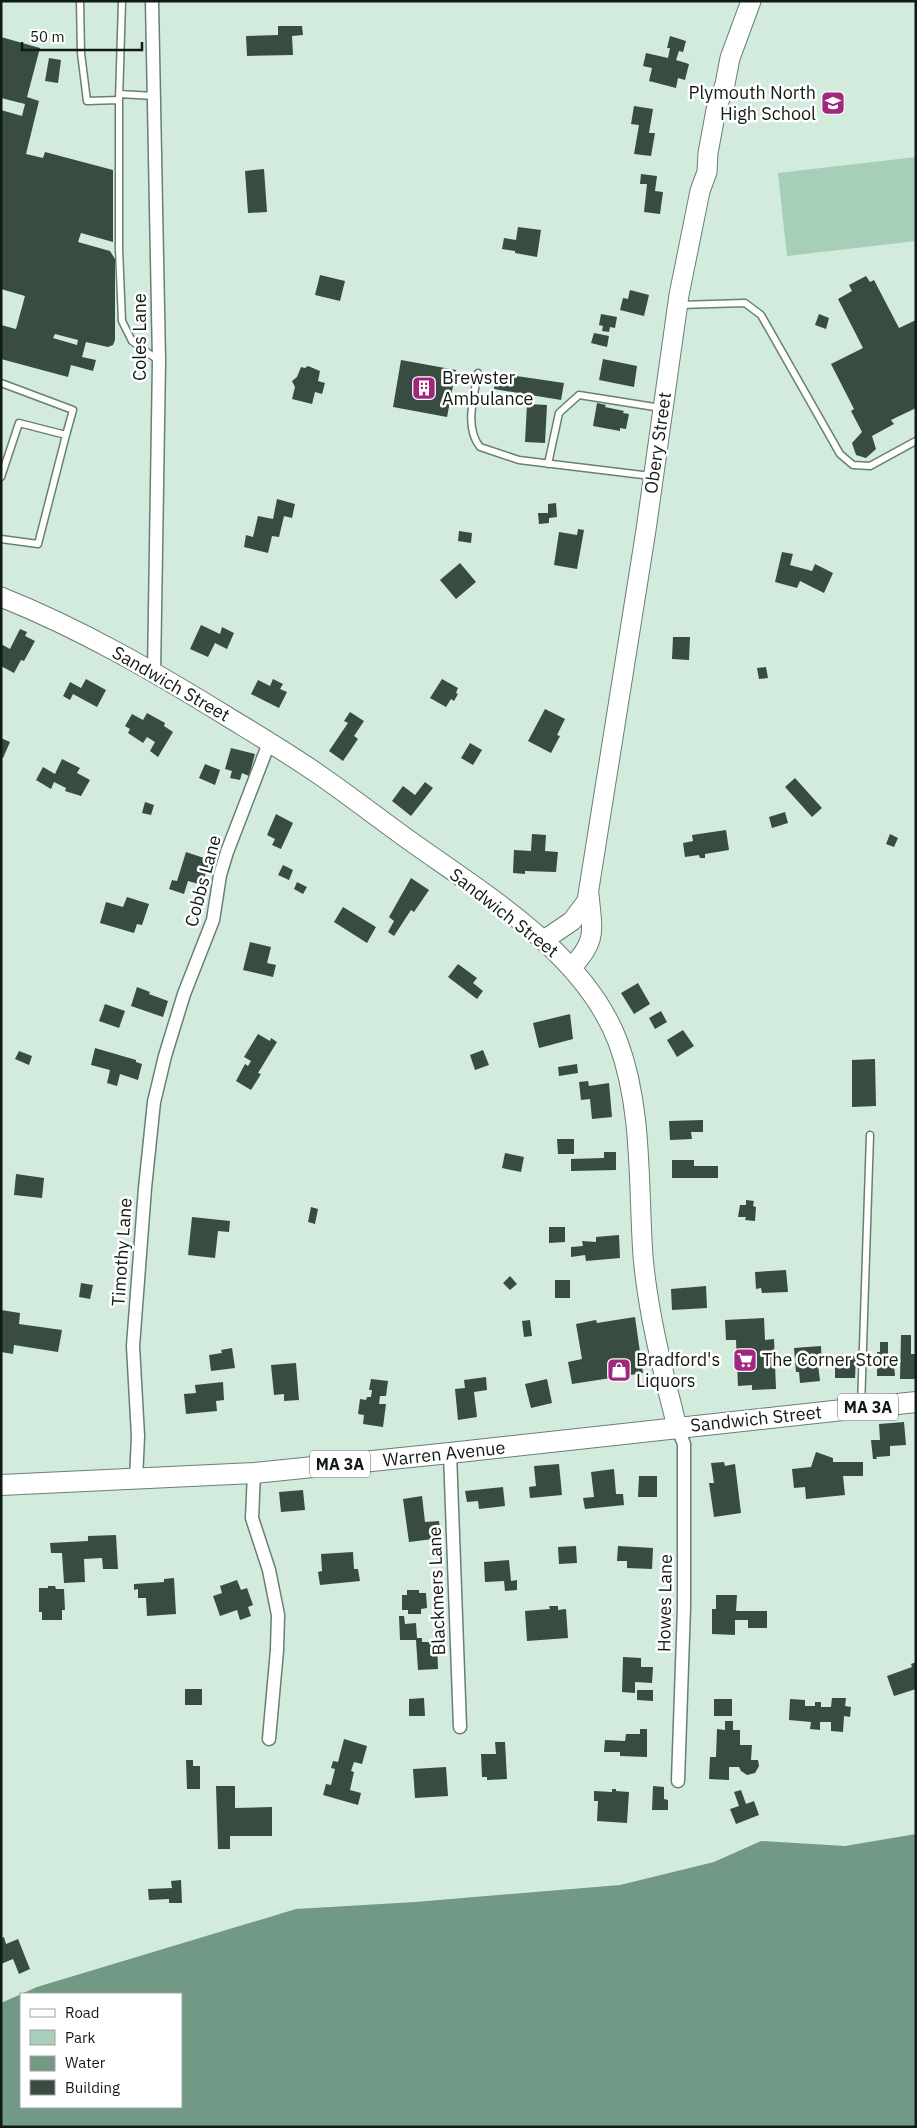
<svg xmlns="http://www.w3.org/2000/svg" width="917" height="2128" font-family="'IBM Plex Sans',sans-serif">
<rect width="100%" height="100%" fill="#d2ebdd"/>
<path fill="#a6ceb9" d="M916,157V241L787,256L778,173Z"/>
<path fill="#729985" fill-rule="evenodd" d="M916,1834V2127H1V2003L37,1987L296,1909L415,1902L620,1885L714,1862L761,1841L845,1846ZM21,1994H181V2107H21Z"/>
<path fill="#384c41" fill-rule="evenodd" d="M278,26H302L303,35L292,36L293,55L247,56L246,36L278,35Z
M670,36L686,41L683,52L679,51L676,60L689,64L685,80L678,78L676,88L649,81L652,68L643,66L646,53L668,58L670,48H667Z
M1,37L40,48L27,97L39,101L26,154L43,158L45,152L113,170V242L81,233L78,242L110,251L115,259V340L113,345L108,347L86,342L82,357L96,360L93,371L71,365L68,377L1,359V325L16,329L25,296L1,289V110L22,116L25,104L1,98ZM55,334L78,340L77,345L53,338Z
M49,58L61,60L58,83L45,81Z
M634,106L653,109L649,133H655L651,156L634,154L639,125L631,124Z
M264,169L267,212L248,213L245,171Z
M641,174L657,176L655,191L663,192L660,214L644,212L647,184H640Z
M518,227L541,230L537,257L515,253V251L502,249L504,238L516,240Z
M320,275L345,281L340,301L315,295Z
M866,276L870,282L874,280L899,328L916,320V408L891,420L894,424L872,436L876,449L866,458L856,455L852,443L862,432L851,411L854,409L831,364L863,348L838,299L852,291L849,285Z
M630,290L649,295L644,316L620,310L623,298L628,299Z
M601,314L617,317L615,328L610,327L609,332L602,331L603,326L599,325Z
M819,314L829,318L826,329L815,325Z
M594,333L609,336L607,347L591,343Z
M603,359L637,366L634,387L599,380Z
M401,360L456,370L447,417L393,407Z
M308,366L320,371L318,381L325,383L322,394L315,392L312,404L292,399L295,387L292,381L297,377L301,367L305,368Z
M496,373L564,383L561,400L494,389Z
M597,403L606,405L605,407L624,411L623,413L629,414L626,429L620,428V431L593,426Z
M527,404L547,405L545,443L525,442Z
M277,499L295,504L292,518L284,516L279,537L272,536L268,553L244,547L246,535L253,537L258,516L273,519Z
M556,503L557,517L549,518V523L539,524L538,513H548V504Z
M578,529L584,530L577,569L554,565L559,532L577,535Z
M459,531L472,533L471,543L458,541Z
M782,552L793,554L790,565L812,571L815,564L833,573L824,593L800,581L797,588L775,582Z
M460,563L476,582L456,599L440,580Z
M201,625L220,634L222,627L234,633L227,649L215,643L208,657L190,649Z
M20,629L27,632L25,636L35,641L24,661L21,660L14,673L1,666V644L10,649Z
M673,637H690L689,660L672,659Z
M766,667L768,678L759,679L757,668Z
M86,679L106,690L97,707L73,694L70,700L63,696L70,682L81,688Z
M273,679L283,684L280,689L287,692L279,708L251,694L258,680L270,686Z
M442,679L458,688L456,693L458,694L454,701L451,699L446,707L430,698Z
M545,709L565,719L557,735L560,736L551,753L528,741Z
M350,712L364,721L354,736L358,739L343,761L329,751L348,723L344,721Z
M147,713L165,723L164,726L173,732L158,757L150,751L155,742L147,737L143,743L128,733L130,729L125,726L132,714L143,720Z
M1,738L10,742L3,758L1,757Z
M470,743L482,750L473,765L461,758Z
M231,748L255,754L249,776L242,773L240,780L230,778L232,771L225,769Z
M62,759L80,768L77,773L90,780L81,796L65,791L66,788L54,782L51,789L36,780L43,767L55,774Z
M205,764L220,770L215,785L199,778Z
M795,778L822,808L812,817L785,787Z
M425,782L433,788L411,816L392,801L403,786L415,795Z
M145,802L154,805L151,815L142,813Z
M785,812L788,823L772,828L769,817Z
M276,814L293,823L281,849L272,845L275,839L267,835Z
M726,830L729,850L705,854V858H700L699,855L685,857L683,843L693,841L692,835Z
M532,834L546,835L545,851L558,852L556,872L525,871V874L513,873L514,850L531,851Z
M890,834L898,838L894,847L886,844Z
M186,852L210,860L202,885L188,881L184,894L169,889L172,880L177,881Z
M283,865L293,870L289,880L278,875Z
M411,878L429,890L414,912L411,910L394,936L388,932L394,921L389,917Z
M297,882L307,887L303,894L294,889Z
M127,897L149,904L142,925L137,924L134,933L100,923L106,902L123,907Z
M343,907L376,927L367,943L334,922Z
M250,942L271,947L267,963L276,965L273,977L243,970Z
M458,964L477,978L473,983L483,991L477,999L448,977Z
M638,983L650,1004L634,1014L621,993Z
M137,987L150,992L149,994L168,1001L163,1017L131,1006Z
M105,1004L125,1011L119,1028L99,1021Z
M661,1011L667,1022L655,1029L649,1018Z
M570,1014L573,1039L539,1048L533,1023Z
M683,1030L694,1046L677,1057L667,1040Z
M258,1034L270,1041L271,1038L277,1042L258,1073L261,1074L251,1090L236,1081L245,1064L248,1066L251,1061L244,1057Z
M95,1048L136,1060V1062L142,1064L138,1080L120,1074L117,1086L107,1083L110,1070L91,1065Z
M483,1050L489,1065L475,1070L470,1055Z
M19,1051L32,1056L29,1065L15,1059Z
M875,1059L876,1106L852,1107V1060Z
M577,1064L578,1073L559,1076L558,1067Z
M588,1081L589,1086L609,1083L612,1117L592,1119L590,1099L581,1100L579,1082Z
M703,1120V1132H691L692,1139L670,1140L669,1121Z
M557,1139H574V1154H558Z
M604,1152H616V1170L571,1171V1159L604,1158Z
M505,1153L524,1157L521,1172L502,1168Z
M672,1160H694V1166H718V1178H672Z
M16,1174L44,1178L42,1198L14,1195Z
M746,1200L754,1201L753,1206L756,1207L755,1221L745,1220L746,1217H738L740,1205H746Z
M311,1207L318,1209L315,1224L308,1222Z
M192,1217L230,1221L229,1232L218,1231L215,1258L188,1255Z
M549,1227H565V1242L549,1243Z
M619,1235L620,1258L586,1261L585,1255L571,1257V1247L583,1246L582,1241L596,1242V1237Z
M786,1270L788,1292L762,1293L761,1288L756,1289L755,1272Z
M510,1276L517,1284L510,1290L503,1283Z
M555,1280H570V1298H555Z
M81,1283L93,1285L90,1299L79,1297Z
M706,1286L707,1308L672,1310L671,1289Z
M1,1310L20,1313L19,1324L62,1330L58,1352L14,1345L13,1354L1,1352Z
M635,1317L643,1373L572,1384L568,1362L582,1359L576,1324L596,1320L597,1323Z
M764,1318L765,1340L774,1339L776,1389L752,1390V1385L738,1386L736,1340H726L725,1320Z
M530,1320L532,1336L524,1337L522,1321Z
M901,1335H911V1354H916V1379H900Z
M880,1342H888V1364H894L895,1376H877V1352H880Z
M821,1346L822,1364H818L820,1381L800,1383L799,1372H796L794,1348Z
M232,1348L235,1368L211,1371L209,1355L222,1353L221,1350Z
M835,1356H856L855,1378H835Z
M296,1363L299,1400L284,1401V1394L274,1395L271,1365Z
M486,1377L487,1390L474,1392L477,1417L458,1420L455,1389L465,1388L464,1380Z
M371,1379L388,1381L386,1396H380L379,1404H386L383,1427L363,1424L364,1415L358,1414L360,1399L366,1400L367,1397H371L372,1390H369Z
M547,1379L552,1403L531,1408L525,1384Z
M223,1382L224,1400L216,1401L217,1411L186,1414L184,1394L196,1393L195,1385Z
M904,1422L906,1445L890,1446V1456L876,1457L877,1459H873L871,1440H880L879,1424Z
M816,1452L833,1458V1462H863V1476H843L845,1495L806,1499L805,1487L794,1488L792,1469L811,1467Z
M724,1462L725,1466L735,1464L741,1513L714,1517L709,1483H714L711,1463Z
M559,1464L562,1495L530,1498L529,1487L536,1486L534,1466Z
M614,1469L616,1494H623L624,1505L585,1509L583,1498L594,1497L591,1472Z
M639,1476H657V1497H638Z
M503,1487L505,1506L479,1509L478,1501L467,1502L465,1491Z
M303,1490L305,1510L281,1512L279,1492Z
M422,1496L425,1522L439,1521L441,1538L409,1542L403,1499Z
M116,1535L118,1569H103L102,1558L84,1559L85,1582L64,1583L62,1553H51L50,1543L88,1541V1536Z
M576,1546L577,1563L559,1564L558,1547Z
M618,1546L653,1548L652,1569L627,1568V1561H617Z
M353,1552L354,1569H358L360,1581L320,1585L318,1572L322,1571L321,1554Z
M509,1560L511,1581L517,1580V1590L505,1591L504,1581L485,1582L484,1562Z
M174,1578L176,1614L147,1616L146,1598H138V1589L134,1590V1584L164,1582V1579Z
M237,1580L241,1590L247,1588L253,1605L248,1607L251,1616L240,1620L237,1610L220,1616L213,1596L222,1593L220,1586Z
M48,1586H55L56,1589H64L65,1610H62V1620H42V1612H39V1588H48Z
M407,1590H419V1593H426L427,1608L421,1609V1614H408V1610H402V1595H407Z
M716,1595H737L736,1611H767V1628H748V1620H735V1635L712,1634V1609H716Z
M549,1606H558V1610L566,1609L568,1638L527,1641L525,1611L550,1609Z
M399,1616H404L405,1624L416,1623L417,1638H422V1642H437L438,1669L418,1670L416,1640H400Z
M623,1657L641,1658V1667H653L652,1683L635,1682V1693L622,1692Z
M916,1662V1689L894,1696L887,1676L912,1667L911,1664Z
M185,1689H202V1705H185Z
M637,1690H653V1701L637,1700Z
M424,1698L425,1716H409V1699Z
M832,1698H846L845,1706L851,1707L850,1717L844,1716L843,1732L831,1731V1722H820V1730L810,1729L811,1722L789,1720L790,1699L805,1700V1706H815V1702H821V1707H831Z
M714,1699H732V1716H714Z
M725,1721H733V1730H740V1745H752L751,1760H758L759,1766L755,1773L747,1775L741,1771L739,1767H729V1780L709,1779L710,1757H716L717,1729L725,1730Z
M640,1729H647V1757L620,1756V1752H604L605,1740L625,1741L626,1734H640Z
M344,1739L367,1746L362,1764L354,1762L351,1771L354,1772L350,1790L361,1793L358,1805L323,1795L326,1784L331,1785L335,1769L331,1768L333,1761L338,1762Z
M495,1742H505L507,1779L487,1780V1777H482L481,1754H496Z
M186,1760H193V1766H200V1789H187Z
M446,1767L448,1796L415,1798L413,1769Z
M216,1786H235V1808L272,1807V1836H230V1849H218Z
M653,1786L664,1787V1799L668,1800V1810H652Z
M612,1789H616V1791L629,1792L627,1823L597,1821L598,1801H594V1791L612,1792Z
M741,1790L746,1804L754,1801L759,1815L736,1824L730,1809L739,1806L734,1792Z
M181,1880L182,1903H169V1899L149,1900L148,1889L172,1888L171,1881Z
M4,1937L6,1944L18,1939L30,1969L19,1974L13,1959L1,1964V1938Z"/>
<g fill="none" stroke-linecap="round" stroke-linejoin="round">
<g stroke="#697f73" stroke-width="9">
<path id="lane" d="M80,1L81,53L87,101L119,100
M122,1L119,100V249L122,321L132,341L159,361
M119,94L154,96
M679,305L745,303L761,315L840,454L853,465L870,466L916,441
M478,373C474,396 464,427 480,447L519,460L651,476
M1,383L73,410L66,435
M548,464L559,413L579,395L661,408
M1,477L19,423L66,435L38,544L1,539
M861,1407L870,1135"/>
</g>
<g stroke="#697f73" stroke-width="15">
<path id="street" d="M152,1L159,361L154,673
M677,1427L684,1444V1607L678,1781
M450,1453L460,1727
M254,1473L252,1518L269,1570L278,1615L277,1650L269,1739
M136,1480L138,1436L133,1346L145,1188L154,1102L165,1056L184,994L213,920L220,875L227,852L269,743"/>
</g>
<g stroke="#697f73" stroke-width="21">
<path id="secondary" d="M1,597C81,629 155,672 228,717C259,736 291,755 321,776C350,796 378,818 406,838C481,892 584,952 618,1042C643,1109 638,1185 643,1256C648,1314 663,1371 677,1427
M544,940L572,921L587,901L646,530L679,295L700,191L707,172L708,153L716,110L725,84L730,58L751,1
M571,968C598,940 592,930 589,894"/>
</g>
<g stroke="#697f73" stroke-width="22">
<path id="primary" d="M1,1485L254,1473L450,1453L916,1402"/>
</g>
<use href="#lane" stroke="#fff" stroke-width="6"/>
<use href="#street" stroke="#fff" stroke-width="12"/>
<use href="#secondary" stroke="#fff" stroke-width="19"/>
<use href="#primary" stroke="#fff" stroke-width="20"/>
</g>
<defs>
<g id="school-square" transform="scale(1.25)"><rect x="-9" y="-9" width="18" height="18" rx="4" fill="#a0277d" stroke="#fff"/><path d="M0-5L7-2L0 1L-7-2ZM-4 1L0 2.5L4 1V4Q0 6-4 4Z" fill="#fff"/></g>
<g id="building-square" transform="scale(1.25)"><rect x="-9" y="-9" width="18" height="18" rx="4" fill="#a0277d" stroke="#fff"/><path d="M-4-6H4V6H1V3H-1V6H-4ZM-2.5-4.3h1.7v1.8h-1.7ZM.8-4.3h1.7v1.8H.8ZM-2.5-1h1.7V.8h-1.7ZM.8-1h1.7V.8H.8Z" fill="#fff"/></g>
<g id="supermarket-square" transform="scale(1.25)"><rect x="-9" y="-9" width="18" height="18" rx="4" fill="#a0277d" stroke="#fff"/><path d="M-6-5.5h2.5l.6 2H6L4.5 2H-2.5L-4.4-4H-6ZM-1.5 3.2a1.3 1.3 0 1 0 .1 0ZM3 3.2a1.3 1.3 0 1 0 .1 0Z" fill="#fff"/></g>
<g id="shop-square" transform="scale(1.25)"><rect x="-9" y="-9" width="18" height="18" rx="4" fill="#a0277d" stroke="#fff"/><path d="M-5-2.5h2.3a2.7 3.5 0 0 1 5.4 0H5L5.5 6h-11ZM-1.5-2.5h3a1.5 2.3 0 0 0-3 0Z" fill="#fff"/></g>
</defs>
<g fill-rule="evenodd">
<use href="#school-square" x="833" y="103"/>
<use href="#building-square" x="424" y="388"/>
<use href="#supermarket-square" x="745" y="1360"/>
<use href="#shop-square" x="619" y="1370"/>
</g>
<g text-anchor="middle" stroke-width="5" stroke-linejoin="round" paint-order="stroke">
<g fill="#fff" stroke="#585f5b" stroke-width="1">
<rect x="838" y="1393.5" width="60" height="27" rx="4"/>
<rect x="310" y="1450.5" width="60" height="27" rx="4"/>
</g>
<g font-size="16" font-weight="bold" fill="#111a15">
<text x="868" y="1413">MA 3A</text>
<text x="340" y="1470">MA 3A</text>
</g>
<g font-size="18" fill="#111a15" stroke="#fff" text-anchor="start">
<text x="816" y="99" text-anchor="end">Plymouth North<tspan x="816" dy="21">High School</tspan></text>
<text x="442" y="384">Brewster<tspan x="442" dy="21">Ambulance</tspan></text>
<text x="636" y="1366">Bradford's<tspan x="636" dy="21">Liquors</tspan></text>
<text x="762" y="1366">The Corner Store</text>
</g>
<g font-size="18" fill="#111a15" stroke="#fff">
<text transform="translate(140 337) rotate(-90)" y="6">Coles Lane</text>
<text transform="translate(658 443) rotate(-82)" y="6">Obery Street</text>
<text transform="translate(171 684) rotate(30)" y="6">Sandwich Street</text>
<text transform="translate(203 881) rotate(-75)" y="6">Cobbs Lane</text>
<text transform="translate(504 913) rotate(38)" y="6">Sandwich Street</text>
<text transform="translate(122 1252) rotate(-86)" y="6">Timothy Lane</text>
<text transform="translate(756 1419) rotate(-6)" y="6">Sandwich Street</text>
<text transform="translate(444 1454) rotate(-6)" y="6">Warren Avenue</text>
<text transform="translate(437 1591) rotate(-92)" y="6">Blackmers Lane</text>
<text transform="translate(665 1603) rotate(-89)" y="6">Howes Lane</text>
</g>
</g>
<rect width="917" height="2128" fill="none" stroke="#111a15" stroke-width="5"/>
<rect x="20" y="1993" width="162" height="115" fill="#ffffff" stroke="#a0a3a1"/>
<rect x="30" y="2009" width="25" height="8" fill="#ffffff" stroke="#a0a3a1"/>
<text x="65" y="2018" font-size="15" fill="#111a15">Road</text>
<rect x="30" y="2030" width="25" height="15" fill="#a6ceb9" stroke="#a0a3a1"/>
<text x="65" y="2043" font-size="15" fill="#111a15">Park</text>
<rect x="30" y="2056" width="25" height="15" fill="#729985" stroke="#a0a3a1"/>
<text x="65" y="2068" font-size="15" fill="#111a15">Water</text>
<rect x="30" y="2080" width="25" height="15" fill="#384c41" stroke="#a0a3a1"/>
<text x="65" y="2093" font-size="15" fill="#111a15">Building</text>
<path d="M22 42v8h120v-8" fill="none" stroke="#111a15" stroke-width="2.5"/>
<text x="30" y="42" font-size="15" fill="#111a15" stroke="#ffffff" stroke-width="4" paint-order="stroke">50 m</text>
</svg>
